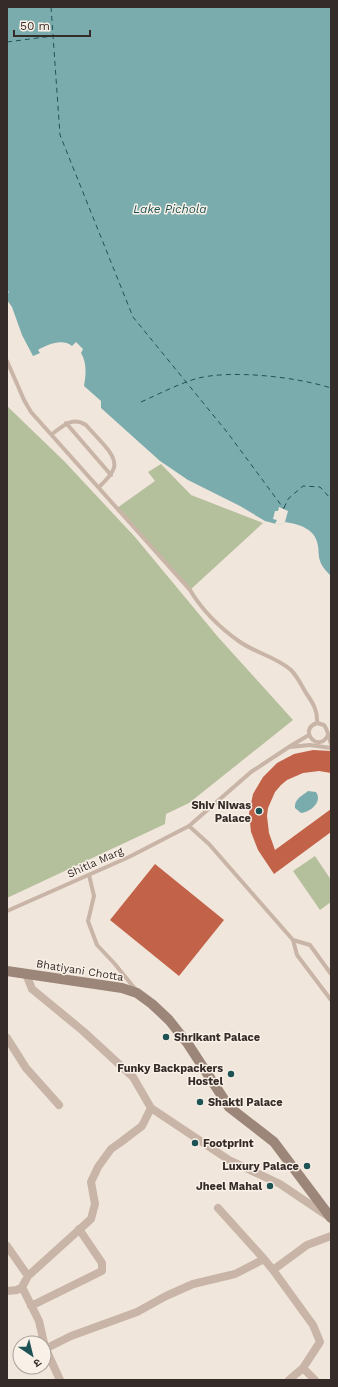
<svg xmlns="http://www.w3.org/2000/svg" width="338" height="1387" font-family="'Work Sans','Noto Sans Devanagari',sans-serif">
<rect width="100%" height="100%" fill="#f1e6db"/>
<path fill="#b4bf9b" d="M7,406L64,461L135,537L218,637L293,720L189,803L166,814L165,824L7,898Z
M161,464L191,495L263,523L190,590L117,508L155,481L148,472Z
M315,856L331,880V902L320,910L293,871Z"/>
<path fill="#7bacad" d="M7,7H331V576C327,572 322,567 320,561C318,556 319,551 318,546C316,529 299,524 285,522L280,525L265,521L240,506L188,480L160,461L101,408V401L84,386C86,374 87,363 81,353L83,349L76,342L72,346C62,338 47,345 38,350L40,353L33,356L22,335L12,307L7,300V294L9,292L7,290Z
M308,791L316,792C323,802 310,812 301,813L295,808C294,799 302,796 308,791Z"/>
<path fill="#f1e6db" d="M279,507L288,511L285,522L280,525L275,524L277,520L273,519L275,511H278Z"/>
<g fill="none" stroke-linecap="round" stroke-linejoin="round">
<path stroke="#1e5355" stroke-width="1" stroke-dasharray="5 4" stroke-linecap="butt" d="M51,7L60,135L133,317L227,432L284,509
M7,42L53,36
M141,402C159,394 176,385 195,379C229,369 297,377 331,388
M284,508L288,499L303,486L320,487L331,499"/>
</g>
<path fill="#c26248" d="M313,750L331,751V773L319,771L303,773L287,780L281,785L275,792L268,808L267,816L269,833L275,850L331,809V832L274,874L258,850L251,832L249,813L253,794L263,777L277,763L294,754Z
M155,864L224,920L179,976L110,920Z"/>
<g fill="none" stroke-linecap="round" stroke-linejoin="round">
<path stroke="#c8b5a7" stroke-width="4" d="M7,361L24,400L31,412L190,590C202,610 220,628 240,642C256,653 276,657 291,670C297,676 302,686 306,693C313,703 318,711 317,723
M66,423L111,475
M52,434C63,426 72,416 86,425C92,432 99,439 105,446C121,464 115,472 99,487
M309,735L292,745L251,772L189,826L209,844L293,940L310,945L331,974
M328,735C319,754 297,730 317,723L324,725C328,730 329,738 331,744
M290,747L310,745L331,748
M89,875L94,896L88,921L97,945L114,963L136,990
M7,911L129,857L189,826
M293,940L297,955L331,1000"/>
<path stroke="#c8b5a7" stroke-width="8" d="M26,974L32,989L83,1031L133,1077L151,1108L229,1160L280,1184L326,1215
M7,1038L26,1068L59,1105
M218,1208L264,1259
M7,1246L28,1276L22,1287L39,1321L44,1343
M273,1270L313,1325L320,1342L303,1368L289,1380
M28,1276L91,1219L95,1204L91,1182L98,1167L111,1149L121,1142L142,1126L151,1108
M7,1291L17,1290L22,1287
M31,1306L102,1271V1263L79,1229
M44,1345L60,1380
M45,1349L71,1336L137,1312L166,1296L193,1284L235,1274L264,1259L273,1270L307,1245L331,1236
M303,1368L315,1380"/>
<path stroke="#9c8579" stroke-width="10" d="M7,971L122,988L137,993L152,1004L169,1020L188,1044L229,1107L274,1142L331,1218"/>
</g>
<g fill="#1e5355" stroke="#f9f0e7" stroke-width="1.5">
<circle cx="259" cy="811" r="4"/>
<circle cx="166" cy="1037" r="4"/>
<circle cx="231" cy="1074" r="4"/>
<circle cx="200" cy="1102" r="4"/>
<circle cx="195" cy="1143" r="4"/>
<circle cx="307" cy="1166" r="4"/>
<circle cx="270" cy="1186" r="4"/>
</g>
<g text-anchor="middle" stroke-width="3" stroke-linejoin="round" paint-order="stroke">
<g font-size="11" font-weight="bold" fill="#352b28" stroke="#f9f0e7" text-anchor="end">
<text x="251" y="809">Shiv Niwas<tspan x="251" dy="13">Palace</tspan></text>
<text x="174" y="1041" text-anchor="start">Shrikant Palace</text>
<text x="223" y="1072">Funky Backpackers<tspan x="223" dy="13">Hostel</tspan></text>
<text x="208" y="1106" text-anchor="start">Shakti Palace</text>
<text x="203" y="1147" text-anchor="start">Footprint</text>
<text x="299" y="1170">Luxury Palace</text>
<text x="262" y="1190">Jheel Mahal</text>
</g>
<g font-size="11" fill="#352b28" stroke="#f9f0e7">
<text transform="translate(95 862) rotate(-24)" y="4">Shitla Marg</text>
<text transform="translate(80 970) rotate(9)" y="4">Bhatiyani Chotta</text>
</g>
<g font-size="12" font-style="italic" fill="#1e5355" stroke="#f9f0e7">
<text x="170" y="213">Lake Pichola</text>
</g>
</g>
<rect width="338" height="1387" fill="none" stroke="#352b28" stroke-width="16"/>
<g transform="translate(32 1355) rotate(145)"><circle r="19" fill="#f9f0e7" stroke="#aba19b"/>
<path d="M0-3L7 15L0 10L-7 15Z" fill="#1e5355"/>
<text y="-6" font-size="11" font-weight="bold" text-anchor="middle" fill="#352b28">उ</text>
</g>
<path d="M14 30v6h76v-6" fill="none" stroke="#352b28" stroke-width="2"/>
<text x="20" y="30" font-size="12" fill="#352b28" stroke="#f9f0e7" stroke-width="3" paint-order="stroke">50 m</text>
</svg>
